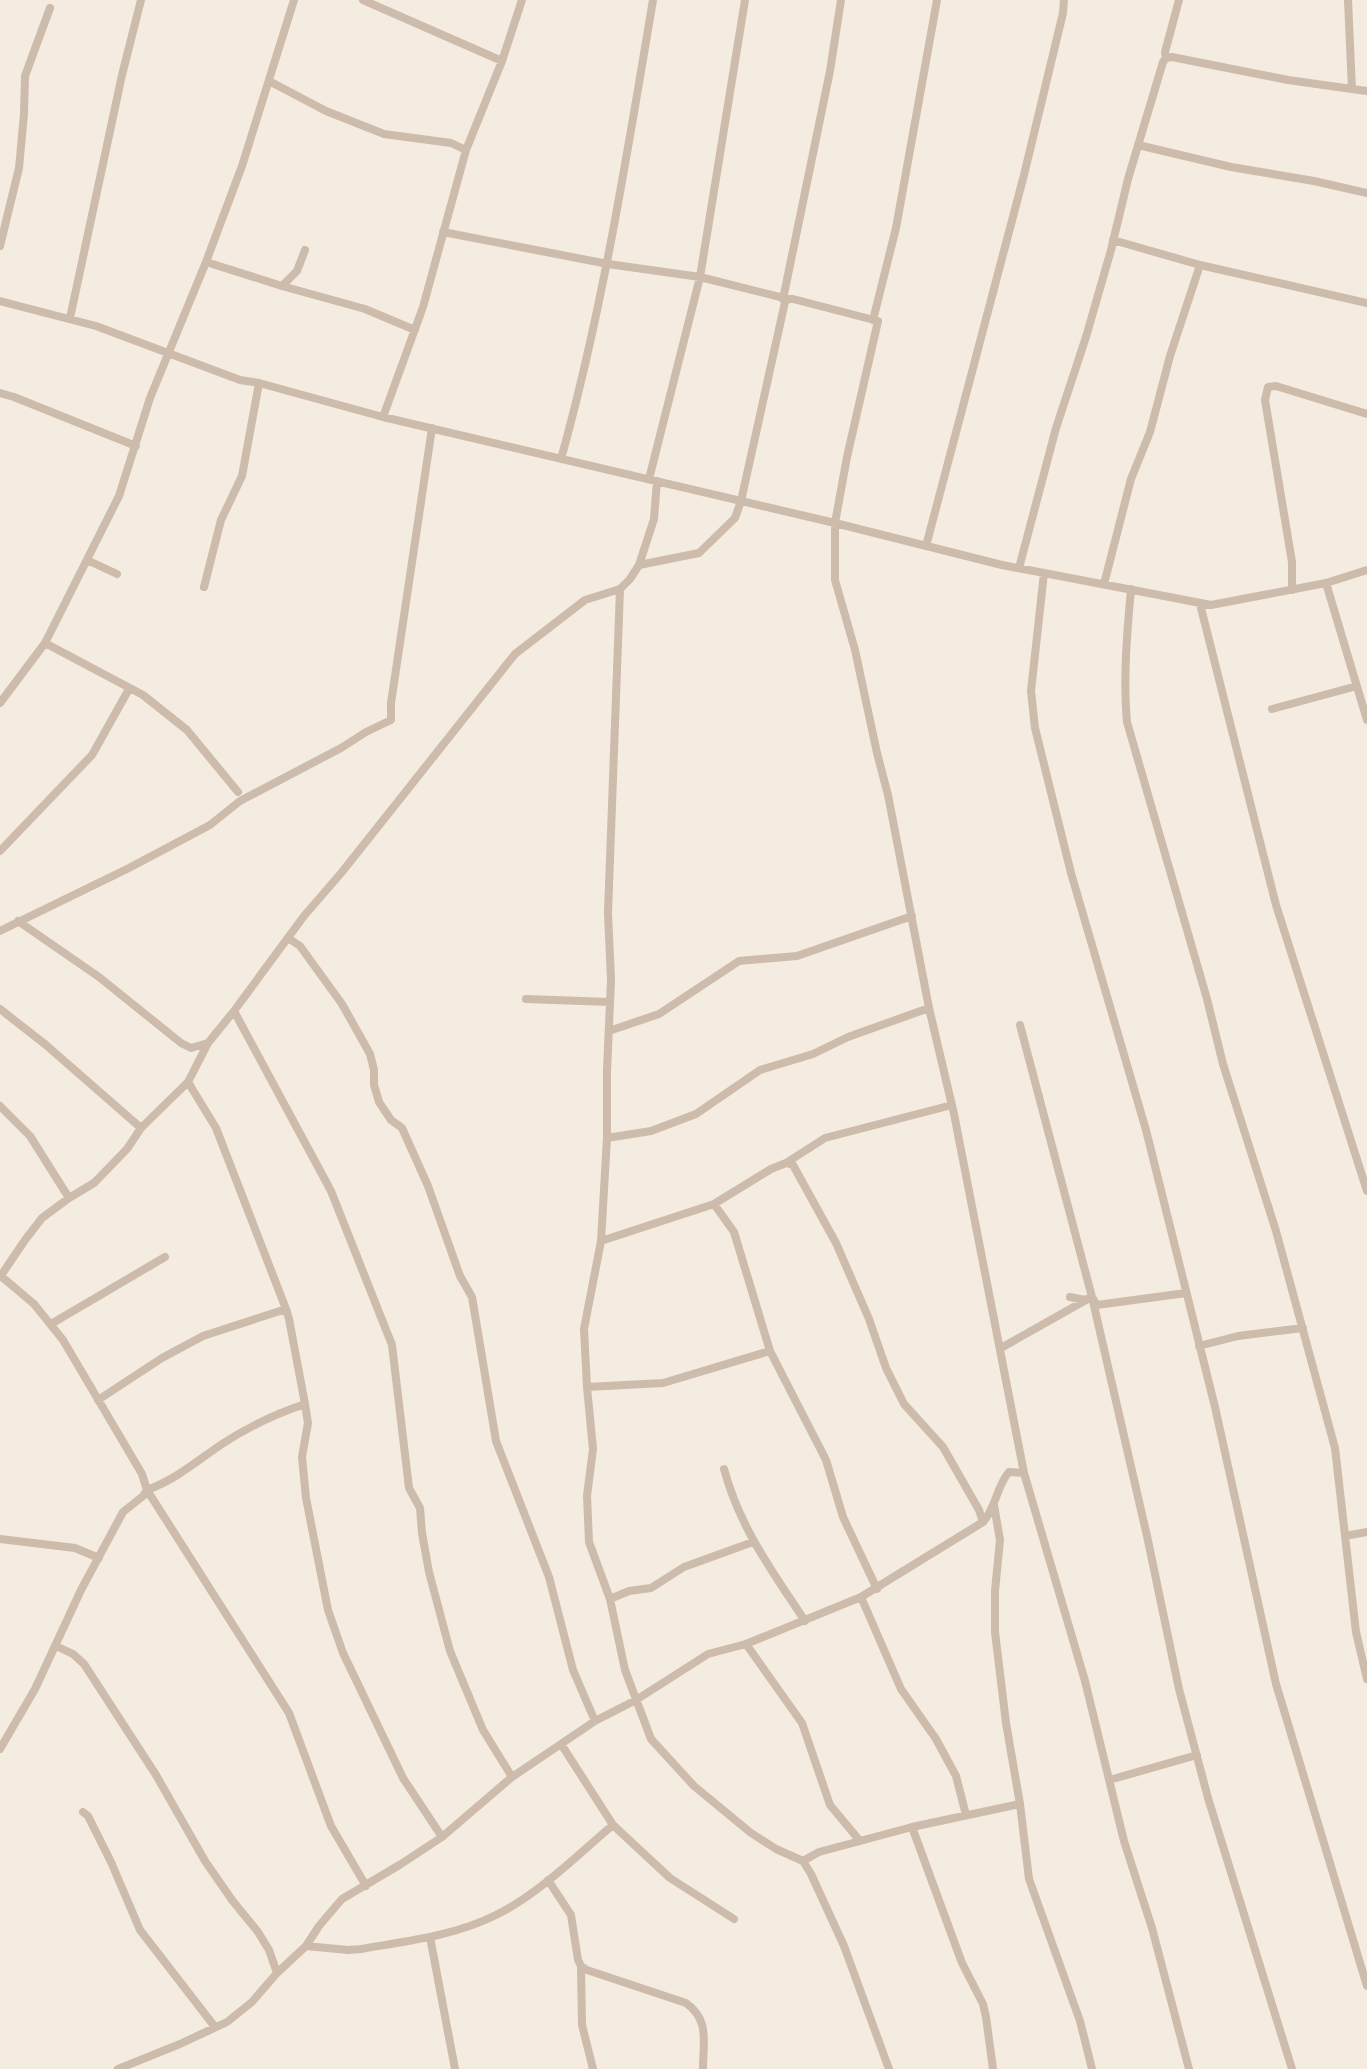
<svg xmlns="http://www.w3.org/2000/svg" width="1367" height="2069" font-family="Mulish,sans-serif">
<rect width="100%" height="100%" fill="#f4ebe1"/>
<g fill="none" stroke-linecap="round" stroke-linejoin="round">
<path stroke="#cdbbac" stroke-width="8" d="M363,0L502,61
M1348,0L1352,89L1367,91
M1166,58L1165,52L1179,0
M269,81L326,111L384,134L451,143L466,150L423,307L383,417
M1138,145L1231,167L1314,181L1367,193
M466,150L502,61L522,0
M443,232L608,264L700,277L788,299
M1113,240L1200,265L1367,303
M0,246L19,168L24,114L25,76L50,8
M206,262L282,286L365,309L415,330
M282,286L297,271L305,250
M783,299L830,71L841,0
M0,301L96,326L240,380L259,383L383,417L835,523L1002,565L1211,605L1326,583L1367,570
M70,318L122,75L141,0
M873,320L896,228L937,0
M0,393L14,397L136,446
M561,459C603,308 627,154 653,0
M649,479L700,277L745,0
M926,546L1024,175L1063,13L1064,0
M87,560L117,574
M639,565L699,553L735,518L741,501L785,302L788,299H793L878,321L847,457L835,523V580L855,650L877,753L888,795L929,1008L954,1114L1024,1473L1085,1681L1124,1841L1152,1928L1189,2069
M1019,568L1056,428L1086,337L1111,250L1128,179L1163,62L1166,58L1172,57L1288,80L1352,89
M1044,573L1031,691L1035,728L1071,873L1146,1130L1215,1407L1276,1684L1367,1986
M1326,583L1367,720
M1104,584L1131,479L1150,432L1170,356L1200,265
M204,587L221,520L242,476L259,383
M620,589L608,913L611,980L607,1071V1138L601,1241L584,1329L587,1387L593,1449L587,1496L589,1542L610,1599L625,1670L651,1739L694,1786L751,1833L776,1849L803,1861L811,1874L844,1946L889,2069
M1131,589C1127,633 1123,678 1127,722L1207,999L1223,1064L1276,1231L1335,1448L1356,1632L1367,1679
M1292,590V562L1265,400L1268,387L1276,386L1367,414
M1200,604L1276,905L1367,1191
M45,643L143,695L187,730L238,792
M0,703L45,643L119,496L150,398L206,262L242,166L294,0
M1272,709L1357,686
M0,851L92,755L129,689
M18,921L99,977L181,1043L191,1048L208,1043
M0,931L129,868L210,825L240,801L341,748L366,732L391,720V703L432,428
M288,938L300,946L342,1004L370,1054L374,1070V1085L379,1102L391,1120L402,1128L428,1186L460,1276L472,1297L496,1441L549,1577L573,1670L595,1721
M526,999L610,1002
M0,1009L46,1045L141,1128
M234,1011L331,1191L392,1345L409,1488L420,1508L422,1533L429,1572L450,1651L483,1730L512,1777
M1020,1025L1092,1297L1147,1536L1179,1689L1208,1798L1292,2069
M609,1031L659,1014L739,961L797,956L912,916
M188,1082L216,1128L286,1309L289,1319L305,1404C275,1414 248,1427 222,1444C197,1461 175,1480 147,1490L289,1713L331,1826L366,1886
M0,1106L30,1136L69,1198
M607,1138L651,1131L696,1114L760,1070L813,1054L848,1037L929,1008
M786,1163L825,1138L952,1105
M714,1204L734,1232L770,1351L826,1460L843,1517L877,1589
M601,1241L714,1204L771,1169L786,1163L793,1165L836,1243L869,1319L886,1368L904,1404L943,1447L979,1510L983,1522
M0,1277L25,1240L42,1218L69,1198L94,1183L127,1149L141,1128L188,1082L208,1043L234,1011L304,916L342,872L515,654L585,600L620,589L630,579L639,565L654,519L657,481
M1070,1297L1085,1300L1092,1297L1097,1305L1186,1293
M51,1324L165,1257
M1199,1346L1238,1336L1303,1328
M1001,1348L1086,1300
M587,1387L663,1383L770,1351
M98,1400L162,1358L203,1336L286,1309
M305,1404L308,1423L302,1457L306,1498L328,1610L343,1653L403,1778L442,1837
M724,1469C740,1528 772,1571 805,1621
M994,1505L1000,1540L995,1591V1632L1006,1723L1020,1804L1029,1879L1080,2021L1092,2069
M1345,1536L1367,1532
M0,1539L75,1548L99,1558
M861,1597L901,1689L936,1739L956,1776L966,1815
M610,1599L629,1591L651,1588L684,1567L753,1542
M746,1644L802,1723L830,1805L860,1841
M56,1646L73,1654L84,1664L156,1775L205,1861L232,1900L258,1932L269,1950L277,1973
M561,1744L613,1825L670,1878L734,1919
M0,1749L35,1689L81,1590L123,1512L143,1496L147,1490L142,1474L63,1340L34,1304L1,1276
M1109,1780L1197,1755
M83,1812L88,1816L111,1862L140,1930L215,2027
M912,1827L962,1963L983,2004L986,2017L993,2069
M803,1861L819,1852L912,1827L1020,1804
M548,1880L571,1915L578,1960L581,1966L582,2025L593,2069
M430,1937L455,2069
M306,1946L348,1950L361,1949C407,1941 454,1936 496,1915C539,1894 577,1855 613,1825
M581,1966L587,1970L686,2003C710,2020 703,2042 703,2069
M118,2069L180,2044L227,2022L252,2002L277,1973L306,1946L319,1926L342,1899L401,1864L442,1837L512,1777L595,1721L636,1700L708,1654L746,1644L861,1597L983,1522C996,1508 996,1487 1009,1472L1024,1473"/>
</g>
</svg>
